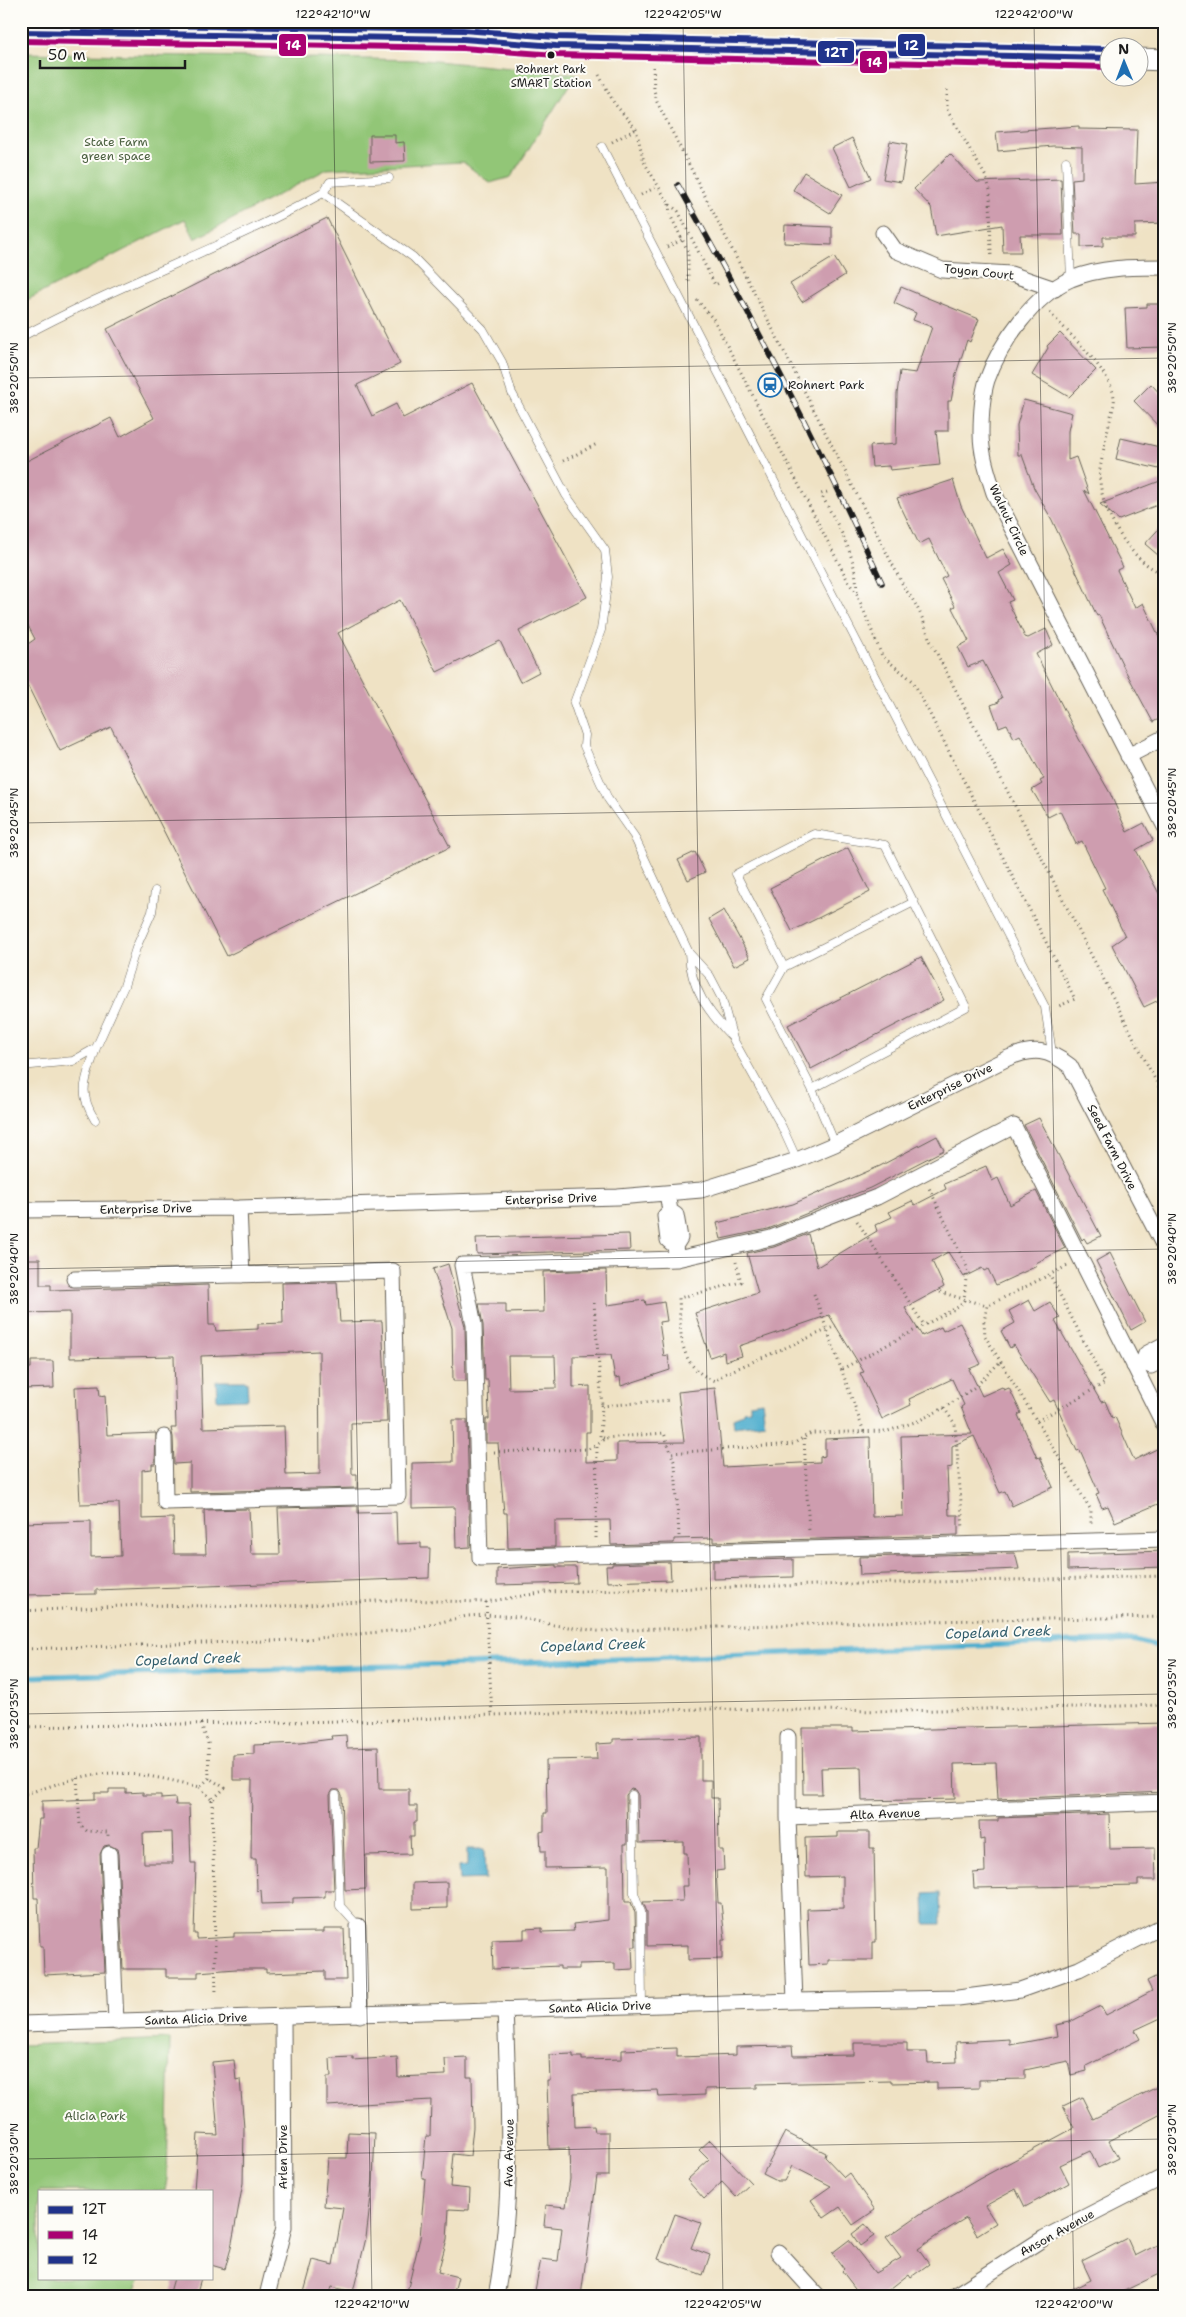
<svg xmlns="http://www.w3.org/2000/svg" width="1186" height="2317" font-family="'Shantell Sans',sans-serif">
<rect width="100%" height="100%" fill="#fdfcf7"/>
<filter id="ink" filterUnits="userSpaceOnUse"><feTurbulence type="fractalNoise" baseFrequency=".02" numOctaves="2"/><feDisplacementMap in="SourceGraphic" scale="10" xChannelSelector="R" yChannelSelector="G"/><feConvolveMatrix kernelMatrix="1 2 1 2 8 2 1 2 1" color-interpolation-filters="sRGB"/></filter>
<filter id="wash" filterUnits="userSpaceOnUse"><feTurbulence type="fractalNoise" baseFrequency=".0096" numOctaves="4" result="noise"/><feDisplacementMap in="SourceGraphic" scale="20" xChannelSelector="R" yChannelSelector="G"/><feGaussianBlur stdDeviation="1.12" result="paint"/><feColorMatrix in="noise" values="0 0 0 0 0 0 0 0 0 0 0 0 0 0 0 0 0 1.4 0 .05"/><feComposite in="paint" operator="in"/></filter>
<g filter="url(#wash)">
<rect width="100%" height="100%" fill="#efe2c4"/>
<path fill="#92c677" stroke="#57714a" d="M21,53L424,60L576,74L511,177L490,183L463,162L327,169L195,239L185,219L21,303Z
M170,2039L167,2179L165,2191H39V2278H141L133,2296H21V2045Z"/>
<path fill="#50aece" stroke="#366575" d="M216,1381H247L248,1399L217,1400Z
M762,1401L765,1423L734,1427L733,1418L743,1414V1411L750,1410V1403Z
M467,1849H484L485,1879L459,1880L458,1867L467,1866Z
M940,1893L941,1924H925L924,1894Z"/>
<g fill="none" stroke-linecap="round" stroke-linejoin="round">
<path stroke="#50aece" stroke-width="5.5" d="M21,1677L564,1661L1134,1640L1165,1648"/>
</g>
<g id="blocks">
<path fill="#ce9daf" fill-rule="evenodd" d="M1079,126V129L1137,130L1135,184L1165,182V223L1135,224V237H1103V246L1081,247V234H1075L1072,179L1082,178V147L1053,146L998,151L996,132Z
M370,135H395V143L404,142L405,161L370,162Z
M852,138L871,178L851,187L832,148Z
M890,141L907,144L901,182L883,179Z
M950,154L977,182L1061,179L1063,235H1020L1021,252H1003L1002,225L936,236L931,207L914,189Z
M804,172L842,195L830,213L793,190Z
M327,218L400,364L357,385L372,416L396,404L403,418L472,383L587,597L519,631L539,672L520,682L500,641L437,672L400,600L338,633L450,847L227,956L111,727L60,751L21,672V649L35,639L21,612V464L111,418L120,437L154,418L107,329Z
M785,225L832,227V245L784,243Z
M834,257L845,275L802,302L790,284Z
M901,287L979,319L970,342L967,340L956,374L951,401H948V431H936L940,465L890,470L889,466L872,467L870,446L896,444L897,394L900,371L916,373L932,327L913,320L916,313L894,303Z
M1147,304H1165V347L1127,348L1125,308L1147,307Z
M1060,333L1096,370L1069,397L1032,375L1048,348L1047,346Z
M1151,384L1165,399V433L1134,401Z
M1024,400L1072,413L1068,431V460L1076,457L1089,494L1084,490L1123,567L1117,570L1135,608L1143,603L1165,649V716L1153,722L1125,670L1099,615L1097,616L1052,520L1034,488L1022,455H1018L1017,425Z
M1121,438L1164,448L1159,469L1116,459Z
M953,480L961,506L986,558L1003,549L1012,565L999,573L1013,600L1008,602L1025,637L1028,638L1046,629L1053,645L1036,654L1079,739L1110,793L1127,832L1144,823L1153,840L1136,850L1165,905V997L1144,1007L1112,945L1125,936L1102,889L1105,888L1082,841L1076,844L1060,811L1048,817L1032,790L1042,784L1040,781L1044,779L1020,735L1014,738L1007,724L999,727L991,705L999,702L998,700L1002,698L983,661L968,667L958,647L969,641L952,608L955,606L941,579L947,576L929,539L919,544L900,505L897,498Z
M1160,481L1165,493V502L1119,520L1100,504Z
M1165,522V561L1145,544Z
M848,848L870,892L792,931L770,888Z
M695,852L705,872L688,880L678,860Z
M724,910L750,958L734,966L709,919Z
M921,957L944,1000L811,1069L788,1025Z
M1039,1118L1101,1236L1087,1243L1084,1238L1082,1240L1024,1125Z
M937,1136L944,1150L870,1188L768,1229L721,1239L717,1223L793,1204L880,1166Z
M986,1166L992,1181L998,1178L1010,1205L1036,1191L1065,1248L1036,1263L1037,1266L996,1285L988,1269L984,1271L982,1268L964,1277L948,1252L932,1261L944,1287L905,1308L922,1336L941,1327L943,1331L960,1323L981,1364L969,1369L982,1396L1002,1387L1004,1390L1009,1388L1021,1413L1018,1415L1037,1458L1040,1457L1053,1487L1012,1506L1005,1491L1000,1493L974,1436L952,1446V1467L947,1468L949,1515H958V1535L713,1542V1538L674,1539V1543H670L611,1545L610,1520L555,1521V1547L508,1548L507,1513H504L498,1443H486V1419H489L488,1380H485L483,1325L479,1304H506V1313L544,1312L543,1272L606,1270L607,1305L645,1300L646,1305L664,1302L667,1321L659,1322L664,1356L668,1355L670,1370L621,1386L620,1377L615,1378L611,1355L573,1356V1387L590,1386V1432H586V1462L617,1461V1443L684,1442L678,1392L715,1388L723,1467L820,1462V1457L825,1456V1439L870,1437L872,1517L903,1516L901,1436L972,1434L961,1407L964,1405L952,1379L909,1399L911,1405L882,1419L860,1373L864,1372L829,1315L739,1346L742,1356L725,1361L724,1352L710,1357L695,1313L758,1293L747,1253L774,1247L808,1234L817,1267L877,1231L875,1225L892,1217L889,1212L912,1201L915,1205L946,1189L944,1184ZM508,1356H555L556,1388L509,1389Z
M629,1234L630,1250L477,1254L476,1238Z
M1110,1253L1145,1322L1131,1330L1096,1261Z
M21,1259H40V1285H51V1290L208,1285L209,1325H215L216,1331L258,1329V1324L283,1323L282,1283L337,1282L340,1322L382,1321L387,1422L351,1423L352,1474H357V1488L190,1492V1463L174,1464L173,1437L171,1428H176L174,1356L70,1358V1312L21,1313ZM319,1351L320,1474L286,1475L284,1426L203,1428L201,1356Z
M448,1264L465,1326L466,1381H453L452,1328L433,1269Z
M1029,1300L1035,1311L1050,1302L1060,1318L1055,1321L1101,1402L1105,1401L1112,1418L1115,1417L1134,1460L1165,1445V1501L1115,1522L1108,1506L1102,1508L1096,1494L1099,1493L1080,1450L1077,1451L1054,1400L1050,1402L1014,1345L1010,1348L1001,1331L1015,1323L1009,1311Z
M31,1361H53L54,1388L21,1389V1368H31Z
M99,1386L100,1396L105,1395L107,1435L156,1433L155,1464H152V1469L142,1470V1519L173,1518L174,1554H206L204,1510L249,1509L251,1554H280L278,1508L358,1506V1513L396,1512L397,1544L421,1543V1548H430L429,1578L96,1590V1594L21,1595V1523L91,1521V1557L121,1556L119,1503L80,1504L75,1387Z
M452,1420H467L470,1547L456,1548L455,1507L412,1508V1463L453,1462Z
M1165,1551V1567L1068,1570V1554Z
M1015,1553L1019,1569L860,1575L859,1557Z
M793,1559V1577L713,1579V1561Z
M670,1562L671,1580L607,1582L606,1566H612V1564Z
M556,1565V1567H576L577,1583L497,1585V1569Z
M1165,1723V1792L998,1799L996,1763L954,1764L955,1799L862,1801L861,1767L821,1768L822,1794H803L802,1728H853V1731Z
M346,1735L347,1748L378,1747L379,1789H409V1806H417V1822H414V1836H410L411,1854L366,1855V1889L345,1890L342,1795L339,1790H333L330,1795L334,1890H325V1897L293,1898V1903L262,1904L261,1890L257,1891L256,1859H251L252,1780H233V1755L254,1754V1745L300,1743L332,1739L331,1736Z
M701,1737V1780H711V1798H718L719,1850H723L724,1870L716,1871L718,1903H721L725,1940H722V1959L688,1960V1945L647,1946V1912L643,1902L683,1901L682,1886H688L687,1853H684V1842L639,1843L638,1795L635,1790L631,1789L626,1795L627,1844H624L625,1902H631L635,1913L636,1947H632L633,1969L615,1970V1963L579,1964V1969H560V1966L493,1969L492,1940L524,1939V1929L542,1928V1932L574,1931L573,1924L608,1920V1867L545,1868V1851H541L540,1832L544,1831V1813H547L546,1760L597,1759L596,1744L613,1743V1739Z
M109,1789H126V1793L143,1792V1795H161V1799L175,1798L176,1805H189L191,1863H196L194,1934H197V1939L234,1937V1933L324,1932V1929H344L346,1980H325V1971L266,1973V1969H236L198,1972V1977H166V1969H123L118,1854L117,1849L109,1845L104,1846L100,1854L105,1972L44,1975L43,1946H40L38,1898H34L33,1848H36L39,1819H42V1801L95,1799V1793H109ZM172,1832L173,1863H144L143,1833Z
M1109,1814L1110,1849L1155,1848L1156,1880H1138V1885L974,1888L973,1873L985,1872L984,1839L980,1840L979,1821H998V1818Z
M838,1832H870V1848H874L876,1942H873V1960H828V1964L809,1965L807,1909L843,1908V1876L806,1877L805,1838L838,1837Z
M447,1882V1908L413,1909V1883Z
M1165,1972V2016L1135,2030L1140,2039L1086,2066L1087,2071L1071,2075L1068,2061L1025,2070V2079L979,2080V2088L937,2089V2082L891,2083V2081L757,2084V2088L705,2089V2095L659,2097L658,2090L574,2093L575,2127L594,2126L595,2132H609V2176H597L581,2296H534L541,2259L558,2261L562,2228L544,2226L546,2205L566,2207L570,2179L569,2148L549,2149L547,2081H550L549,2055L573,2054V2057H582V2060L622,2059V2050L677,2048V2057L710,2056L736,2055V2047L792,2046L793,2056L854,2055V2043H907V2052H927L928,2063L957,2062L956,2042L1010,2039V2045L1058,2036L1056,2025L1070,2022L1101,2006L1106,2015L1152,1991L1147,1981Z
M353,2057V2060L397,2057L398,2077L446,2075L445,2059L467,2058V2077H472L473,2127L470,2156L453,2154L450,2187L470,2189L469,2210L449,2209L447,2239L438,2272L458,2277L453,2296H406L420,2238L425,2178H422L426,2136H430L431,2100L327,2106V2077H331L330,2058Z
M234,2060L236,2080L240,2079L244,2128L243,2183L231,2248L225,2269L211,2265V2191H194L198,2134L218,2135L212,2062Z
M1165,2083V2112L1109,2141L1118,2158L1098,2168L1090,2151L1060,2165L1069,2183L1025,2207L1016,2189L985,2206L996,2223L977,2235L966,2218L938,2235L918,2249L929,2264L911,2277L909,2274L881,2296H861L842,2271L844,2269L832,2253L849,2240L875,2273L901,2258L886,2238L923,2212L979,2179L1074,2128L1063,2106L1082,2097L1093,2119Z
M348,2132L375,2133L373,2180L366,2238L353,2292L332,2287L329,2296H303L313,2260L333,2265L343,2208L324,2206L328,2158H347Z
M785,2132L826,2153L825,2157L844,2177L849,2173L875,2210L853,2225L840,2207L824,2218L811,2200L831,2186L792,2166L784,2181H777L763,2174Z
M710,2140L751,2183L736,2197L722,2182L704,2199L687,2180L709,2160L699,2150Z
M675,2214L701,2223L691,2248L710,2255L703,2275L658,2259Z
M865,2224L874,2236L860,2246L852,2234Z
M1127,2238L1135,2256L1165,2241V2271L1122,2292L1124,2296H1058L1091,2280L1082,2261Z
M174,2278H201L196,2296H169Z"/>
</g>
</g>
<g filter="url(#ink)">
<use href="#blocks" fill-opacity="0" stroke="#666157" stroke-width="1"/>
<g fill="none" stroke-linecap="round" stroke-linejoin="round">
<g stroke="#666157" stroke-width="9">
<path id="lane" d="M457,21L462,36
M602,147L1045,1007L1052,1053
M1066,161L1071,279
M389,178L330,182L323,193L413,257L483,329L502,362L512,393L566,495L605,550L608,577L601,630L574,703L585,735L584,746L608,799L634,836L689,953L710,976L722,999L733,1039L782,1127L797,1160
M21,337C119,284 225,247 323,193
M689,953C690,988 709,1013 732,1037
M784,967L914,902
M21,1066L73,1061L96,1048L124,986L136,948L152,912L155,891
M812,1089L966,1007L885,845L814,834L736,874L784,967L766,999L812,1089L835,1144
M95,1120C76,1090 87,1078 96,1048
M336,1795L340,1906L358,1926
M632,1795L634,1893L641,1912L642,2006"/>
</g>
<g stroke="#666157" stroke-width="17">
<path id="street" d="M883,233L895,250L942,270L1011,274L1055,289
M1165,267C1133,267 1101,267 1071,279C1034,295 1000,343 987,380C982,396 981,417 981,433C981,454 988,474 994,493L1165,827
M1128,756L1165,737
M667,1193L670,1211L665,1216L668,1240L675,1246
M239,1208L242,1275
M21,1210L239,1208L618,1197L701,1190L797,1160L835,1144L1008,1058C1034,1047 1048,1049 1070,1066L1165,1248
M670,1211L676,1215L680,1238L675,1246L676,1254
M74,1279L393,1271L398,1496L165,1502L164,1437
M1143,1362L1151,1366L1165,1359
M1134,1366L1143,1362L1146,1354L1165,1344
M1165,1427L1014,1126L877,1197L771,1238L677,1259L462,1265L474,1325L480,1558L1165,1539
M788,1737V1817
M109,1854L116,2022
M358,1926L360,2015
M795,2001L788,1817L1165,1802
M21,2024L795,2001L958,1998L1020,1990L1079,1969L1165,1925
M778,2252L818,2296
M267,2296L284,2227L283,2016
M496,2296C514,2201 509,2106 505,2010
M954,2296L1044,2238L1165,2176"/>
</g>
<g stroke="#666157" stroke-width="23">
<path id="secondary" d="M21,32L463,39L556,46L1108,58
M1138,59L1165,60"/>
</g>
<path stroke="#666157" stroke-width="3" stroke-dasharray="1 4" stroke-linecap="butt" d="M653,67L654,90L657,102L905,589C917,604 924,620 929,638L1165,1099
M599,75L614,103L636,129L644,162L669,204L678,211L715,285L719,283
M947,90V110L986,177L990,190L991,256
M612,142L636,129
M641,195L658,186
M669,204L670,215L688,251V282
M667,247L682,240
M697,300L714,320L849,583L857,594L882,656L913,681L1075,999L1059,1006
M1050,313C1068,333 1112,372 1114,398C1115,405 1111,414 1110,420C1106,436 1103,453 1100,469C1096,505 1130,564 1165,574
M563,461L597,444
M827,492L821,494C839,528 857,555 857,594
M857,1221L924,1325
M736,1262L741,1282L679,1298C681,1333 677,1367 715,1381L724,1374L836,1326
M1067,1266L987,1306L984,1322L985,1336L1091,1510V1526
M940,1292L987,1306
M814,1294L864,1432
M594,1303L602,1406
M842,1369L960,1306L964,1300L967,1267L929,1188
M944,1408L955,1424L963,1528
M1037,1421L1105,1383L1050,1275
M604,1438L600,1437L602,1406L671,1400
M804,1439L809,1532
M494,1452L588,1449L597,1445
M679,1536L675,1464L671,1453L793,1444L811,1433L888,1431L918,1421L944,1408L975,1387L1001,1361
M596,1538L597,1445L605,1438L664,1433L671,1453
M486,1602L492,1715
M21,1611L142,1605L270,1607L394,1600L486,1602L546,1592L1165,1576
M21,1649L296,1640L411,1629L467,1616L486,1615L519,1617L553,1625L598,1631L866,1622L1165,1617
M21,1727L396,1720L492,1715L701,1709L895,1711L1165,1705
M77,1778L80,1825L87,1831L108,1832V1839
M200,1787L212,1800L225,1788L209,1778
M21,1795C47,1788 73,1777 100,1774C129,1770 171,1780 200,1787L209,1778L208,1743L201,1724
M212,1800L216,1995"/>
<use href="#lane" stroke="#fff" stroke-width="8"/>
<use href="#street" stroke="#fff" stroke-width="15"/>
<use href="#secondary" stroke="#fff" stroke-width="21"/>
<g stroke="#1c1c1c" stroke-width="5.5">
<path id="rail" d="M678,185C751,314 820,448 882,583"/>
</g>
<use href="#rail" stroke="#fdfcf7" stroke-width="4" stroke-dasharray="11" stroke-linecap="butt"/>
<g stroke="#fdfcf7" stroke-width="10">
<path id="bus-1" d="M21,32L463,39L556,46L1108,58"/>
</g>
<g stroke="#fdfcf7" stroke-width="10">
<path id="bus-2" d="M21,41L463,48L556,55L1108,67"/>
</g>
<g stroke="#fdfcf7" stroke-width="10">
<path id="bus-3" d="M21,23L463,30L556,37L1108,49"/>
</g>
<use href="#bus-1" stroke="#21338b" stroke-width="6"/>
<use href="#bus-2" stroke="#a90272" stroke-width="6"/>
<use href="#bus-3" stroke="#21338b" stroke-width="6"/>
</g>
</g>
<path fill="none" stroke="#1c1c1c" stroke-width="1" stroke-opacity="0.45" d="M332,21L372,2296M683,21L723,2296M1034,21L1074,2296M21,378L1165,358M21,823L1165,803M21,1269L1165,1249M21,1714L1165,1694M21,2159L1165,2139M21,2292V2296"/>
<defs>
<g id="station-ring" transform="scale(1.25)"><circle r="9.5" fill="#fdfcf7" stroke="#1f6fb2" stroke-width="1.5"/><path d="M-3-6H3Q5-6 5-4V2Q5 4 3 4L4.5 6H3L1.5 4h-3L-3 6H-4.5L-3 4Q-5 4-5 2V-4Q-5-6-3-6ZM-3.5-4v3h7v-3ZM-3.5 1v1.5H-2V1ZM2 1v1.5H3.5V1Z" fill="#1f6fb2"/></g>
</defs>
<g fill-rule="evenodd">
<use href="#station-ring" x="770" y="385"/>
</g>
<circle fill="#1c1c1c" stroke="#fdfcf7" stroke-width="2" cx="551" cy="55" r="4.5"/>
<g text-anchor="middle" stroke-width="4" stroke-linejoin="round" paint-order="stroke">
<g font-size="11" fill="#1c1c1c" stroke="#fdfcf7">
<text x="551" y="73">Rohnert Park<tspan x="551" dy="14">SMART Station</tspan></text>
</g>
<g font-size="12" fill="#4b6040" stroke="#fdfcf7">
<text x="116" y="146">State Farm<tspan x="116" dy="14">green space</tspan></text>
<text x="95" y="2120">Alicia Park</text>
</g>
<g font-size="12" fill="#1c1c1c" stroke="#fdfcf7">
<text transform="translate(979 272) rotate(6)" y="4">Toyon Court</text>
<text transform="translate(1009 520) rotate(65)" y="4">Walnut Circle</text>
<text transform="translate(950 1087) rotate(-26)" y="4">Enterprise Drive</text>
<text transform="translate(1112 1147) rotate(63)" y="4">Seed Farm Drive</text>
<text transform="translate(551 1199) rotate(-2)" y="4">Enterprise Drive</text>
<text transform="translate(146 1209) rotate(-1)" y="4">Enterprise Drive</text>
<text transform="translate(885 1814) rotate(-2)" y="4">Alta Avenue</text>
<text transform="translate(600 2007) rotate(-2)" y="4">Santa Alicia Drive</text>
<text transform="translate(196 2019) rotate(-2)" y="4">Santa Alicia Drive</text>
<text transform="translate(509 2153) rotate(-89)" y="4">Ava Avenue</text>
<text transform="translate(283 2157) rotate(-90)" y="4">Arlen Drive</text>
<text transform="translate(1057 2233) rotate(-29)" y="4">Anson Avenue</text>
</g>
<g font-size="12" fill="#1c1c1c" stroke="#fdfcf7" text-anchor="start">
<text x="788" y="389">Rohnert Park</text>
</g>
<g font-size="14" font-style="italic" fill="#335e6c" stroke="#fdfcf7">
<text transform="translate(998 1632) rotate(-2)" y="5">Copeland Creek</text>
<text transform="translate(593 1645) rotate(-2)" y="5">Copeland Creek</text>
<text transform="translate(188 1659) rotate(-2)" y="5">Copeland Creek</text>
</g>
</g>
<g stroke="#fdfcf7" stroke-width="2">
<rect x="897" y="33" width="29" height="24" rx="5" fill="#21338b"/>
<rect x="278" y="33" width="29" height="24" rx="5" fill="#a90272"/>
<rect x="817" y="40" width="38" height="24" rx="5" fill="#21338b"/>
<rect x="859" y="50" width="29" height="24" rx="5" fill="#a90272"/>
</g>
<g font-size="14" text-anchor="middle" font-weight="bold" fill="#fff">
<text x="911" y="50">12</text>
<text x="293" y="50">14</text>
<text x="836" y="57">12T</text>
<text x="874" y="67">14</text>
</g>
<rect width="1186" height="2317" fill="none" stroke="#fdfcf7" stroke-width="55"/>
<rect x="38" y="2190" width="175" height="90" fill="#fdfcf7" stroke="#a3a29f"/>
<rect x="48" y="2206" width="25" height="8" fill="#21338b" stroke="#a3a29f"/>
<text x="82" y="2214" font-size="15" fill="#1c1c1c">12T</text>
<rect x="48" y="2231" width="25" height="8" fill="#a90272" stroke="#a3a29f"/>
<text x="82" y="2240" font-size="15" fill="#1c1c1c">14</text>
<rect x="48" y="2256" width="25" height="8" fill="#21338b" stroke="#a3a29f"/>
<text x="82" y="2264" font-size="15" fill="#1c1c1c">12</text>
<g transform="translate(1124 62) rotate(359)"><circle r="24" fill="#fdfcf7" stroke="#a3a29f"/>
<path d="M0-4L9 19L0 12L-9 19Z" fill="#1f6fb2"/>
<text y="-8" font-size="14" font-weight="bold" text-anchor="middle" fill="#1c1c1c">N</text>
</g>
<path d="M40 60v8h145v-8" fill="none" stroke="#1c1c1c" stroke-width="2.5"/>
<text x="48" y="60" font-size="15" fill="#1c1c1c" stroke="#fdfcf7" stroke-width="4" paint-order="stroke">50 m</text>
<rect x="28" y="28" width="1130" height="2262" fill="none" stroke="#1c1c1c" stroke-width="2"/>
<g font-size="12" text-anchor="middle" fill="#1c1c1c">
<text x="333" y="18">122°42'10"W</text>
<text x="683" y="18">122°42'05"W</text>
<text x="1034" y="18">122°42'00"W</text>
<text transform="translate(1172 358) rotate(-90)" y="4">38°20'50"N</text>
<text transform="translate(14 378) rotate(-90)" y="4">38°20'50"N</text>
<text transform="translate(1172 803) rotate(-90)" y="4">38°20'45"N</text>
<text transform="translate(14 823) rotate(-90)" y="4">38°20'45"N</text>
<text transform="translate(1172 1249) rotate(-90)" y="4">38°20'40"N</text>
<text transform="translate(14 1269) rotate(-90)" y="4">38°20'40"N</text>
<text transform="translate(1172 1694) rotate(-90)" y="4">38°20'35"N</text>
<text transform="translate(14 1714) rotate(-90)" y="4">38°20'35"N</text>
<text transform="translate(1172 2140) rotate(-90)" y="4">38°20'30"N</text>
<text transform="translate(14 2159) rotate(-90)" y="4">38°20'30"N</text>
<text x="372" y="2308">122°42'10"W</text>
<text x="723" y="2308">122°42'05"W</text>
<text x="1074" y="2308">122°42'00"W</text>
</g>
</svg>
